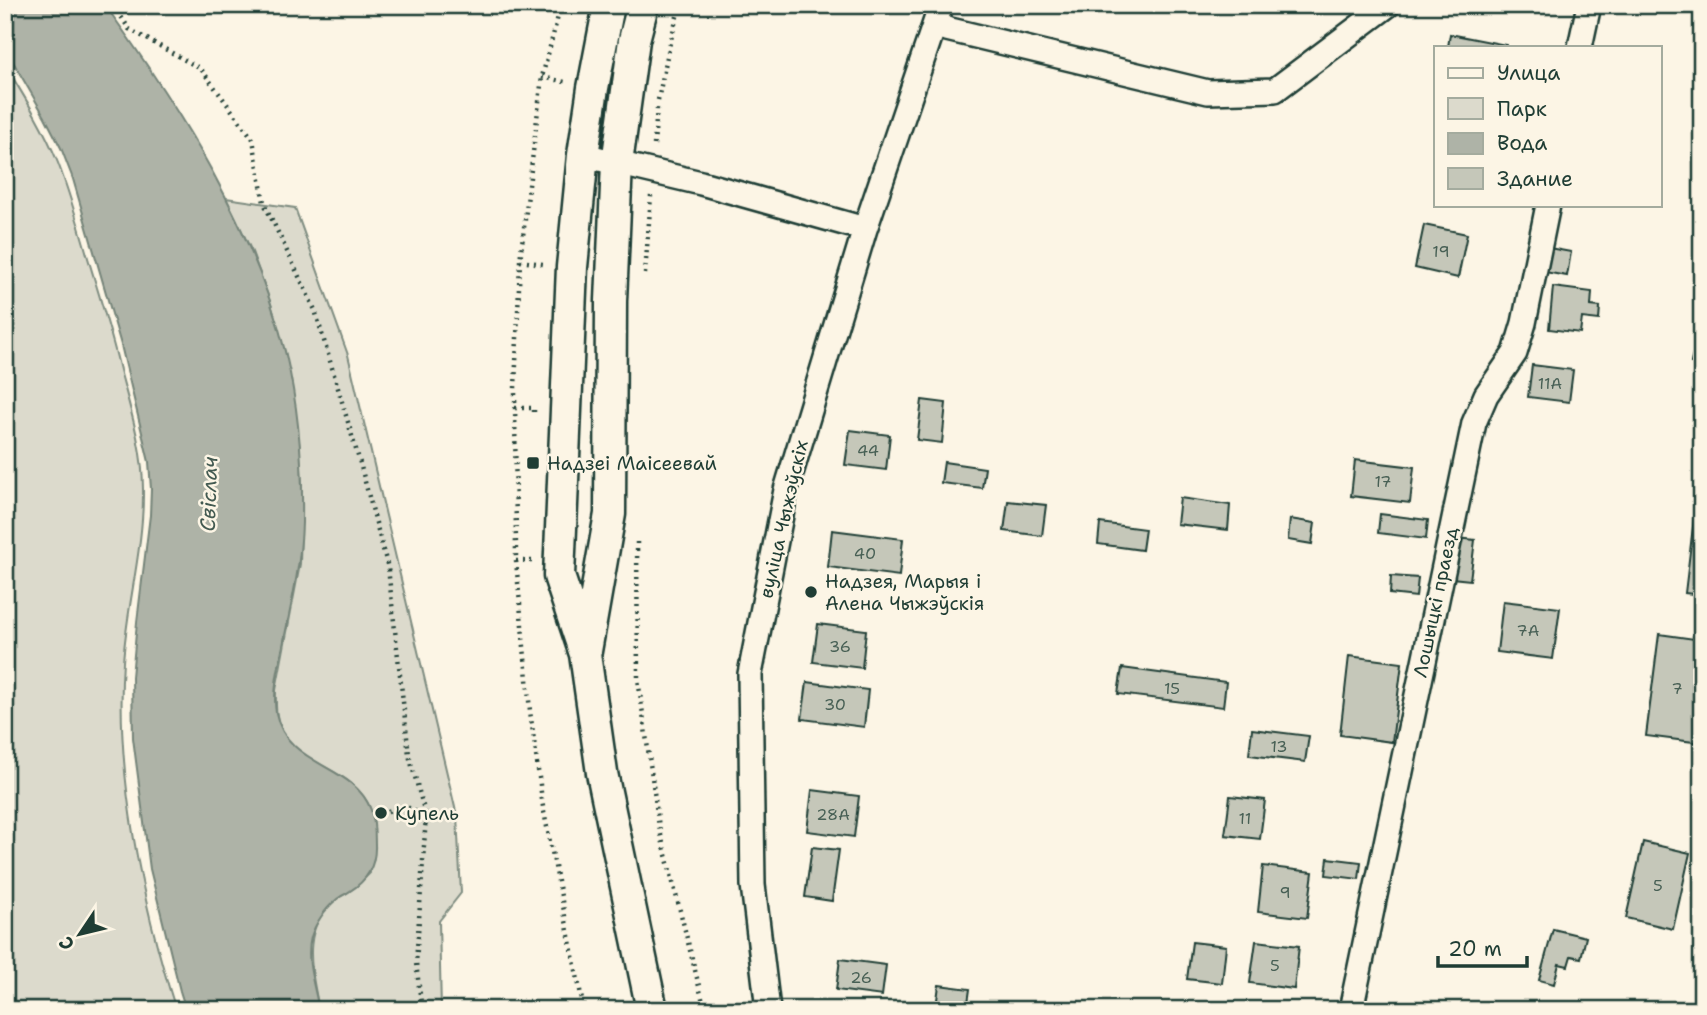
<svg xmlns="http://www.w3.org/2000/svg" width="1707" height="1015" font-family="'Shantell Sans',sans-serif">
<rect width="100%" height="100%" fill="#fcf5e5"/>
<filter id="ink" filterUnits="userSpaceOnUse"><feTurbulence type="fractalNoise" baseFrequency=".0143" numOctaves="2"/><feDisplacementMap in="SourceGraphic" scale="14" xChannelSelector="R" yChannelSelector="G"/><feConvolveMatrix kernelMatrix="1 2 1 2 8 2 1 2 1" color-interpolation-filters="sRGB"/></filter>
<g filter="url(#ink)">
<path fill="#dcdacc" stroke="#7e8c80" stroke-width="2" d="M5,65C24,96 44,128 58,163C70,194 79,226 88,258C99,295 111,332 120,370C130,408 143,449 143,489C144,547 127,604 123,662C115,773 142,904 176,1010H5Z
M226,198L295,208L348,355L457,816L461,893L439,921L441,1010H319C312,970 299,929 336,899C341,896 346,894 350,891C358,886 364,879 370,873C370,859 374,818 370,808C354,767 297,767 280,727C275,715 276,702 276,690L300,564L302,482L299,441L286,356L271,304L252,252Z"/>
<path fill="#aeb3a7" stroke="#758479" stroke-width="2" d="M5,5H105C182,112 254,226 286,355C299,409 303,468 302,523C301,561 293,597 285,635C281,659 272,688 276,713C287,768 354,763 371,810C375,821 375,833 375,844C376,865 368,880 350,891C346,894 340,896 336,900C325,909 315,924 311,937C305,960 315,987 319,1010H186L180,991L150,869L133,738L132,677L137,622L150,515L151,489L149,462L121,345L73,179L61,148L45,117L5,48Z"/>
<path fill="#c5c7b9" stroke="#1f3d34" stroke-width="2" d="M1450,34L1506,45V47H1448Z
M1424,225L1467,234L1458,278L1415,268Z
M1549,248L1571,252L1567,276L1545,272Z
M1553,287L1592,292L1591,306L1600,307L1599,320L1582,318L1580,333L1549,329Z
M1702,309V366L1691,363Z
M1532,365L1573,370L1569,402L1528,397Z
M922,400L946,403L942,443L917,440Z
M850,430L890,435L886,470L845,465Z
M1355,460L1414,467L1410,503L1351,496Z
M944,462L985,468L982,488L941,483Z
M1698,485H1702V595L1685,593Z
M1180,498L1230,505L1228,530L1177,524Z
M1008,501L1046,505L1042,536L1004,531Z
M1380,514L1428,520L1426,539L1378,533Z
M1290,519L1315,523L1312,544L1288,540Z
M1100,523L1145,529L1142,550L1098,544Z
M832,530L903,539L899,576L828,567Z
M1457,538L1475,540L1470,580L1452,578Z
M1391,576L1418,578L1416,597L1390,594Z
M1503,601L1560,608L1553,659L1497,652Z
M818,624L866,630L862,668L813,662Z
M1659,634L1702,640V743L1646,736Z
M1349,656L1402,663L1392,742L1340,735Z
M1122,668L1226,682L1223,707L1118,694Z
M807,682L868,690L864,727L802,719Z
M1252,729L1309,736L1305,762L1249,755Z
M812,790L859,796L854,837L807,831Z
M1230,796L1265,800L1260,839L1225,835Z
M1643,842L1690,853L1673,929L1626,918Z
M812,847L839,850L832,901L805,897Z
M1328,858L1361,862L1359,879L1326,875Z
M1263,866L1313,872L1307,918L1258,912Z
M1553,929L1586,937L1581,958L1571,956L1568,966L1559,964L1554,984L1539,980Z
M1256,941L1299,946L1294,989L1250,983Z
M1192,942L1226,946L1222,983L1187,979Z
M840,959L886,965L882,996L836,990Z
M939,985L970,989L967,1010L936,1007Z"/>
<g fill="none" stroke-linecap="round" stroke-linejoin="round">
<g stroke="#1f3d34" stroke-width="28">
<path id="minor" d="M934,26L1208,92L1275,90L1388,5
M1580,47L1589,5
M583,155L701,183L865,229
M768,1010L753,885L750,674L786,490L865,229L941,5
M1351,1010L1474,423L1486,395L1515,353L1524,323L1548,205"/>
</g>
<g stroke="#1f3d34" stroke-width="35">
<path id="tertiary" d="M609,5L593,88L583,155L572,267L559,576L585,654L602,773L652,1010
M586,651L610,514L611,301L617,163L634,40L643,5"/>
</g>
<path stroke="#1f3d34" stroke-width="4.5" stroke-dasharray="2 5" stroke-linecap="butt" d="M114,5L129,29L201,69L253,139L264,203L315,310L360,463L388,568L409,755L426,817
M561,5L542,77L520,261L515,389L516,561L530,711L543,807L584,1010
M542,77L565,82
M658,100L669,47L680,5
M654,145L657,108
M520,261L543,264
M645,274L651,196
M515,408H534V412
M637,542L638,679L659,827L705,1010
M516,561H532
M381,813L405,806L426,817L416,963L422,1010"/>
<use href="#minor" stroke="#fcf5e5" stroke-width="23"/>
<use href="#tertiary" stroke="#fcf5e5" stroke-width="30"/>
</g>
</g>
<g fill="#1f3d34" stroke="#fcf5e5" stroke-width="2.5">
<rect x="526" y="456" width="14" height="14" rx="3.5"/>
<circle cx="811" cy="592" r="7"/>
<circle cx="381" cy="813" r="7"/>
</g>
<g text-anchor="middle" stroke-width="5" stroke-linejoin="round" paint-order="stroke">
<g font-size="16" fill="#486055">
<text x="1441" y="257">19</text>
<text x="1550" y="389">11А</text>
<text x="868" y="456">44</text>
<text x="1383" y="487">17</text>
<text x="865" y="559">40</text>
<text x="1528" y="636">7А</text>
<text x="840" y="652">36</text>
<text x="1172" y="694">15</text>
<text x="1677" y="694">7</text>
<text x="835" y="710">30</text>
<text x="1279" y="752">13</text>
<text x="833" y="820">28А</text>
<text x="1245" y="824">11</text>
<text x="1658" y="891">5</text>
<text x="1285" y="898">9</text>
<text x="1275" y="971">5</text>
<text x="861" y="983">26</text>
</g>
<g font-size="19" fill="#1f3d34" stroke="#fcf5e5" text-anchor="start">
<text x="547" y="470">Надзеі Маісеевай</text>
<text x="825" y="588">Надзея, Марыя і<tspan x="825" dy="22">Алена Чыжэўскія</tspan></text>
<text x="395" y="820">Купель</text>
</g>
<g font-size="19" fill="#1f3d34" stroke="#fcf5e5">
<text transform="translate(783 519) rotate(-77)" y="7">вуліца Чыжэўскіх</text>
<text transform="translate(1435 602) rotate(-78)" y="7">Лошыцкі праезд</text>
</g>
<g font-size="21" font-style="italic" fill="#435a51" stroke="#fcf5e5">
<text transform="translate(209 494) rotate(-88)" y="7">Свіслач</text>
</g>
</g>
<rect width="1707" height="1015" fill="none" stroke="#fcf5e5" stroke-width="28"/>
<rect x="14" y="14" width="1679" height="987" fill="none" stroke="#1f3d34" stroke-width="2.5" filter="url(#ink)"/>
<rect x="1434" y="46" width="228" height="161" fill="#fcf5e5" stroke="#a4ab9e" stroke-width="2"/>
<rect x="1448" y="68" width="35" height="10" fill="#fcf5e5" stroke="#a4ab9e" stroke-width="2"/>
<text x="1497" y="80" font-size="21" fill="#1f3d34">Улица</text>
<rect x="1448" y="98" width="35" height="21" fill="#dcdacc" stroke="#a4ab9e" stroke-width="2"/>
<text x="1497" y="116" font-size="21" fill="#1f3d34">Парк</text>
<rect x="1448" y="133" width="35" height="21" fill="#aeb3a7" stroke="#a4ab9e" stroke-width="2"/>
<text x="1497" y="150" font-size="21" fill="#1f3d34">Вода</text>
<rect x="1448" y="168" width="35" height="21" fill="#c5c7b9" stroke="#a4ab9e" stroke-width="2"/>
<text x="1497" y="186" font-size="21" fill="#1f3d34">Здание</text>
<g transform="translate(80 934) rotate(235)" stroke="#fcf5e5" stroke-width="5" paint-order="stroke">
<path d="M0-5L12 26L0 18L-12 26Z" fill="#1f3d34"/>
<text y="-10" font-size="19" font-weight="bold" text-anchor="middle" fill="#1f3d34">С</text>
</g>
<path d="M1438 956v10h89v-10" fill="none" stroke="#1f3d34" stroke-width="3.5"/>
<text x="1448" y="956" font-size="21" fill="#1f3d34" stroke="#fcf5e5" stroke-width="5" paint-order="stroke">20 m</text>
</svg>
